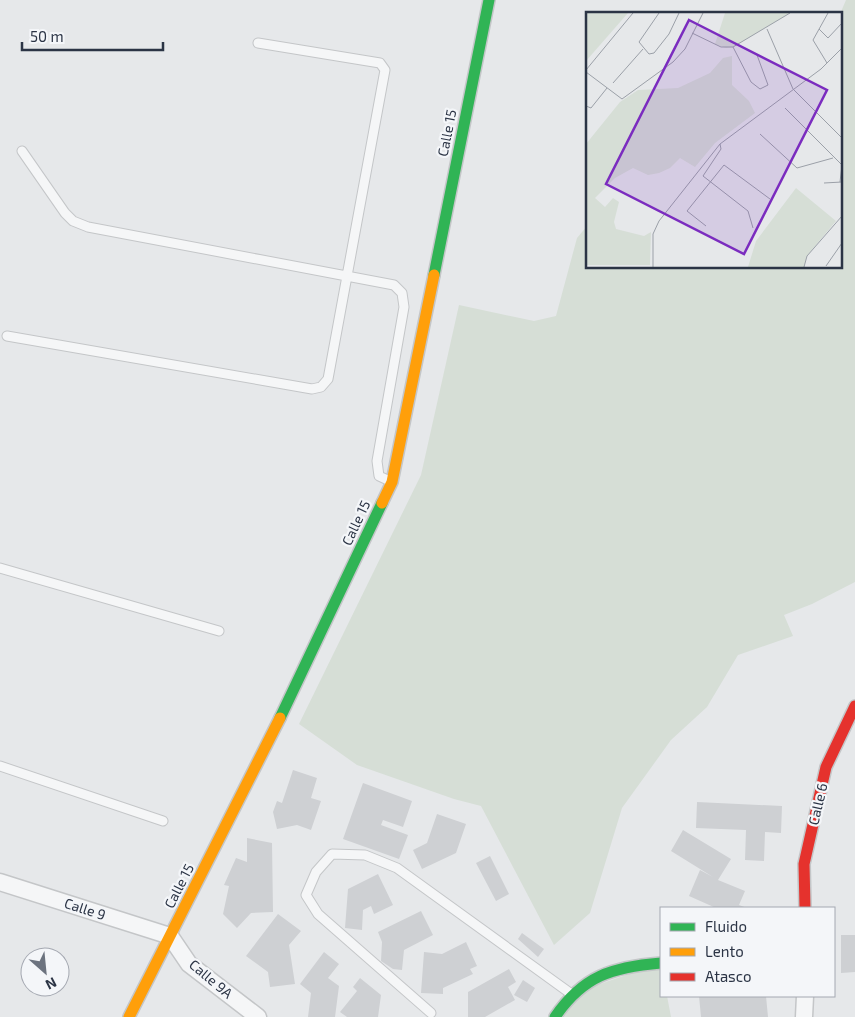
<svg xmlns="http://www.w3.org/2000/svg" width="855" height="1017" font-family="'Exo 2',sans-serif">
<rect width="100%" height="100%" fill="#e6e8ea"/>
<path fill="#d6ded6" d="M846,0H855V582L812,604L784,615L793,636L738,655L707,707L671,740L622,808L590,913L554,945L481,806L454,799L357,765L299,724L421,475L459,305L534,321L556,316L577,238L587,226L588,268H841L840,14Z
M661,963V996H667L671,1017H555L571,994Z"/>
<path fill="#ced0d3" d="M293,770L317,778L311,798L321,801L311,830L297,825L277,829L273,812L277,801L282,803Z
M363,783L412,801L403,827L383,820L381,825L408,835L399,859L343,839Z
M697,802L782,806L781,833L765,832L764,861L745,860L746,830L696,828Z
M437,814L466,824L456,853L422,869L413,850L427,843Z
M683,830L731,859L718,880L745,891L739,905L747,908H716L689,896L700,870L713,877L671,851Z
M247,838L272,843L273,912L251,913L237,928L223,914L229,886L224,885L236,858L247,862Z
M490,856L509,894L496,901L476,863Z
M378,874L393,905L374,914L371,906L363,910L362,930L345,928L348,889Z
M421,911L433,935L404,950L402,970L393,969L381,961L382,942L378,932Z
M278,914L301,931L289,945L295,984L270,987L268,972L246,956Z
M522,933L544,949L538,957L518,939Z
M841,935H855V972L841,973Z
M466,942L477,966L470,969L473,974L443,988V994L421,993L424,952L442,954Z
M324,952L339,964L328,978L339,986L335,1017H308L311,993L300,984Z
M509,969L516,982L508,987L515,1000L485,1017H468V992Z
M360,978L381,995L378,1017H347L340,1012L357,991L353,987Z
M523,980L535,988L527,1002L514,995Z
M699,996H766L768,1017H701Z"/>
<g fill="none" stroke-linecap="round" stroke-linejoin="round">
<g stroke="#c4c6c8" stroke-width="11">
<path id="lane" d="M22,151L65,213L73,221L88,227L394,285L402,293L404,307L377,461L379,476L392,482
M7,336L312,389L321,387L328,379L385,70L380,63L258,43
M0,568L219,631
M0,766L163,821
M431,1013L318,914L306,895L316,872L332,854L365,855L397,868L570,993"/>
</g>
<g stroke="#c4c6c8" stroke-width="19">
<path id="street" d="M0,882L170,936L189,964L258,1017
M804,1017L805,996"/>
</g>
<g stroke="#c4c6c8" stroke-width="14">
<path id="fast" d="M434,275L489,0
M280,718L382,503
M555,1017C583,976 612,967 661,963"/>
</g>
<g stroke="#c4c6c8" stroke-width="14">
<path id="slow" d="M382,503L392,482L434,275
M129,1017L280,718"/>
</g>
<g stroke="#c4c6c8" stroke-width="14">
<path id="jam" d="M805,908L804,864L826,767L855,706"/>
</g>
<use href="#lane" stroke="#f5f6f7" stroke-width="9"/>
<use href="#street" stroke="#f5f6f7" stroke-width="16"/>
<use href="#fast" stroke="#30b455" stroke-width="11"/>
<use href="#slow" stroke="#ff9f0a" stroke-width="11"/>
<use href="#jam" stroke="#e5322d" stroke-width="11"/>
</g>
<g text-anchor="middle" stroke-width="4.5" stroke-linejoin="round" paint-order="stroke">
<g font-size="14" fill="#2b3445" stroke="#f4f6f9">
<text transform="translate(447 133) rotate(-79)" y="5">Calle 15</text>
<text transform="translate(356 523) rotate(-65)" y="5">Calle 15</text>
<text transform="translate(818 804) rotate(-77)" y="5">Calle 6</text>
<text transform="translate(179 886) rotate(-63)" y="5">Calle 15</text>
<text transform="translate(85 909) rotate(18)" y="5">Calle 9</text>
<text transform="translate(211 979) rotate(40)" y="5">Calle 9A</text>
</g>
</g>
<g transform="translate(586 12)">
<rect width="256" height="256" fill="#e6e8ea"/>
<path d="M0,1H42L0,49ZM139,1H204L147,35L140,36L129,32ZM146,44V73L163,89L169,101L129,131L109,155L94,146L84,156L73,161L62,163L47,156L29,166L9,186L19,195L27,186L33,190L28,210L30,217L58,224L65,220L64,253H0V132L34,90L52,78L92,76L124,61L137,46ZM210,176L250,209L221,244L218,255H162L170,229Z" fill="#d6ded6"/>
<path fill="none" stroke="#9ba0a8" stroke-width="1" d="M73,1L53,30L63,42L68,41L83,22L93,1M181,17L207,77M233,17L242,26L256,11M106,21L135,35H147L204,1M147,35L165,70L174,77L182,73L171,43M241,51L227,28L242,1M0,58L47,1M0,60L36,87L87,50L99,37L117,1M27,71L57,37M207,77L256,126M0,94L5,96L21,76M199,96L256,153L254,170M174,122L211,156L247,146M134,132L135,137L117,164L162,199L167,216M238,171L256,170M120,214L101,199L138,153L184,187M240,254L256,231M67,255V222L73,209L134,132L235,57L256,36M218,255L221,244L256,204"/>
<path fill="#7b2cbf" fill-opacity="0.15" stroke="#7b2cbf" stroke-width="2.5" d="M103,8L241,78L158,242L20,172Z"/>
<rect width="256" height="256" fill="none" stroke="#2b3445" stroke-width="2.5"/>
</g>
<rect x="660" y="907" width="175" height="90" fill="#f4f6f9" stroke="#a4a8b1"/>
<rect x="670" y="923" width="25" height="8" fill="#30b455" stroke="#a4a8b1"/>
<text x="705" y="932" font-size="15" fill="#2b3445">Fluido</text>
<rect x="670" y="948" width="25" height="8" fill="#ff9f0a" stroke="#a4a8b1"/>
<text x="705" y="957" font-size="15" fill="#2b3445">Lento</text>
<rect x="670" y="973" width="25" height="8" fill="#e5322d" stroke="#a4a8b1"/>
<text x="705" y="982" font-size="15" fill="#2b3445">Atasco</text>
<g transform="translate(45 972) rotate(153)"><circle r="24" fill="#f4f6f9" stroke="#a4a8b1"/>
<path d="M0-4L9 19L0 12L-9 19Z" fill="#6c737f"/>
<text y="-8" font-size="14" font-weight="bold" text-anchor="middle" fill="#2b3445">N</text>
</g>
<path d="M22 42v8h141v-8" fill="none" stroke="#2b3445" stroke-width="2.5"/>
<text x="30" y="42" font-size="15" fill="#2b3445" stroke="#f4f6f9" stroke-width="4" paint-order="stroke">50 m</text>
</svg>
